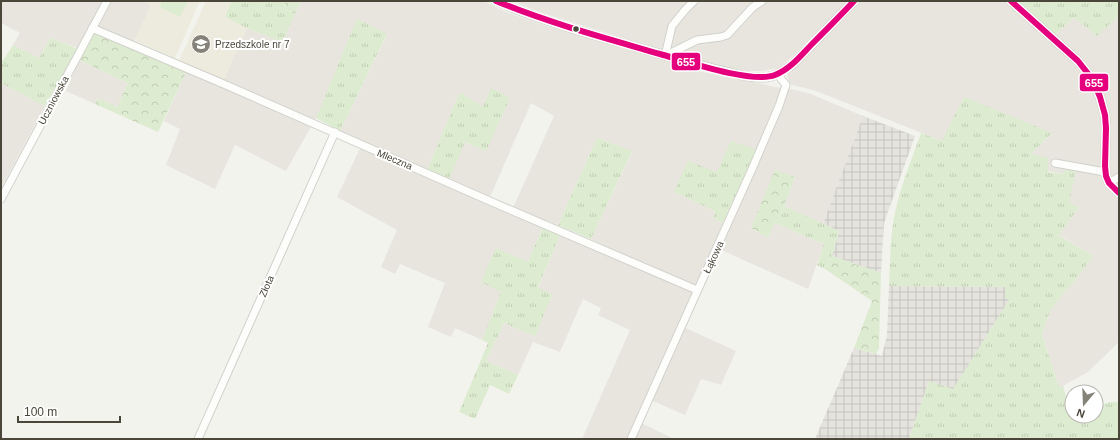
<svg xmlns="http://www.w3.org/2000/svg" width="1120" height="440" font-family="Helvetica,sans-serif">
<defs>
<pattern id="industrial-grid" width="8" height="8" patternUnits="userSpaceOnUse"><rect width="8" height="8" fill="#e5e3de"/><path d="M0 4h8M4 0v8" fill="none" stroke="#c6c4bf"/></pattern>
<pattern id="grass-tufts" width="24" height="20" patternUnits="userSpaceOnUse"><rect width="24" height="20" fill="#ddecd0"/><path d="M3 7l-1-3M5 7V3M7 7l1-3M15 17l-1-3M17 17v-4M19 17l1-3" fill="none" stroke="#bfccb3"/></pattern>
<pattern id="forest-crowns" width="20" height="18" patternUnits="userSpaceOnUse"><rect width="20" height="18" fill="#ddecd0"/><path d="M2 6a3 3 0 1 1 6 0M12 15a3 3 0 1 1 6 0" fill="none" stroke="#bfccb3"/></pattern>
</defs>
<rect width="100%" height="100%" fill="#f3f3ee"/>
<path fill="#e7e5dd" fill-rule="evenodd" d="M1,1H143L151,5L144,21L130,48L95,34L85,51L51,38L39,58L13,45L20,33L1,23Z
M301,1H484L503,11L546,26L663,59L692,70L781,88L757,150L717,172L674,192L715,211L713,218L723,223L695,287L591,239L632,152L597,138L558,225L546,220L528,262L496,248L501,292L482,340L455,328L451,337L428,327L445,283L400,264L395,274L381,267L397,230L337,197L363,142L340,131L387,35L316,118L286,171L235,145L215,189L166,165L180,129L164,121L186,72L221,86L247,28L282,42ZM461,94L483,107L486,151L465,142L427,170L458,96ZM531,103L554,116L513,208L490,197Z
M517,1H851L786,62L777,68L761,71H743L699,61L542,13L517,3Z
M858,1H1005L1050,40L1074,17L1097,35L1119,15V342L1088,372L1059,388L1042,333L1050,311L1067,289L1068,290L1093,256L1059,235L1079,207L1069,203L1065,174L1047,171L1031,154L1052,133L942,141L816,91L789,84L787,73Z
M79,60L128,83L117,107L98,98L95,104L66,91Z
M1,83L45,106L1,188Z
M787,88L811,94L863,116L823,224L784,206L795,177L751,228L768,237L775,223L824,244L808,289L719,249Z
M560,235L693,292L679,325L736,351L721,385L701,379L685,415L646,398L635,420L672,438L671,439H582L630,330L598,315L601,308L583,299L560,352L533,342L518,375L486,361L504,323L535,336L538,288Z"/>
<path fill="url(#industrial-grid)" d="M863,116L915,136L884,223L881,273L832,256L839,231L823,224Z
M889,286L1005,287V298L1009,300L953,390L929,381L909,439H815L854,348L882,356L887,335Z"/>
<path fill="#edebde" d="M143,1H200L175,58L134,40L144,21L151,5Z
M206,1H232L225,17L247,28L224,80L179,61Z"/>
<path fill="url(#grass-tufts)" d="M232,1H286L283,9L295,14L282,42L247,28L225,17Z
M1016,1H1090L1093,3L1095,1H1119V15L1097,36L1074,17L1055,35Z
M357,19L387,34L340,131L316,118Z
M51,38L78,49L45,106L1,83V63L13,45L39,58Z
M491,88L510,98L486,151L465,142L449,179L427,170L458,96L461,93L483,107Z
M964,97L1052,133L1031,154L1048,158V172L1064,174L1066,168L1076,170L1069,202L1079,207L1059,235L1063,238L1093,256L1068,290L1067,289L1050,311L1042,334L1059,388L1063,386L1069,406L1072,407V416H1096V407L1110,402H1119V439H909L929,381L953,389L1009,300L1005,298V287L889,286C890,263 890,240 894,218C899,189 911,161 921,133L942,141Z
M597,138L632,151L591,239L558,225Z
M731,141L757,150L723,223L713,218L715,211L674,192L688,161L717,172Z
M784,206L839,231L832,256L825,269L817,265L824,244L775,223Z
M543,227L560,235L538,287L552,295L535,336L504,323L486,361L518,375L509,394L490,385L475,419L459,412L488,343L482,340L501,292L481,282L496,248L528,262Z"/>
<path fill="url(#forest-crowns)" d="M286,1H301L295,14L283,9Z
M95,33L186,72L158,132L95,104L98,98L117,107L128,83L79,60Z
M775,170L795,177L784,206L768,237L751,228Z
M832,256L881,273L879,348L876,354L854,348L872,301L825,269Z"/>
<path fill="#ddecd0" d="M162,1H188L180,17L160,7Z"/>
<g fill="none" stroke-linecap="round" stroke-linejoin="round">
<g stroke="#d1d1cc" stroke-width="9">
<path id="minor" d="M92,28L226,85L492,202L697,290
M665,56L697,40L721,37L727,35L753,7L762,1
M665,56L672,26L685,10L694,1
M1055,163L1105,172
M1109,183L1119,177
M1,199L107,1
M198,439L335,132
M631,439L752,169L779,106L786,85L778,75"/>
</g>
<g stroke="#d1d1cc" stroke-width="10">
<path id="tertiary" d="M496,1C549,24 606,38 661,54C685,61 708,68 732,73C743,76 756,79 768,77C777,76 784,70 792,65L854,1
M1011,1L1078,61L1093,80L1100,97L1105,115L1106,128L1105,166L1106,176L1109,183L1119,193"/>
</g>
<use href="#minor" stroke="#fdfdfc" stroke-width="7"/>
<use href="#tertiary" stroke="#fdfdfc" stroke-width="8"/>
<g stroke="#fff" stroke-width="9">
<path id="bus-1" d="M496,1C549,23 605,38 660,54C685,61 752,84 775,75C791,69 802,54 814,42C827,29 841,15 854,1
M1011,1L1078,61L1093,80L1100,97L1105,115L1106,128L1105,166L1106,176L1109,183L1119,193"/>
</g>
<use href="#bus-1" stroke="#e5007d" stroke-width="6"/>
</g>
<defs>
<g id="school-disc" transform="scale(1)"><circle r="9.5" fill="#858379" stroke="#fff"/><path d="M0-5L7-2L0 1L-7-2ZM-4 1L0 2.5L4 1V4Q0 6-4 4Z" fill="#fff"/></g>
</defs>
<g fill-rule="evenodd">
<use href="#school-disc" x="201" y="44"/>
</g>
<circle fill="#4a463a" stroke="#fff" stroke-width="1.5" cx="576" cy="29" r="3.5"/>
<g text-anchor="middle" stroke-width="4" stroke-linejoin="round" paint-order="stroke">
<g font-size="10" fill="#4a463a" stroke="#fff" text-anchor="start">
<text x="215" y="48">Przedszkole nr 7</text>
</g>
<g font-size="10" fill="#4a463a" stroke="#fff">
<text transform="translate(53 100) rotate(-62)" y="4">Uczniowska</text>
<text transform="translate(395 159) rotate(23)" y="4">Mleczna</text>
<text transform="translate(713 257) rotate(-65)" y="4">Łąkowa</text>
<text transform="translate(266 286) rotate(-66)" y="4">Złota</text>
</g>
</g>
<g stroke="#fff" stroke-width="1.5">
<rect x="671" y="52" width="30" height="19" rx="4" fill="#e5007d"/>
<rect x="1079" y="73" width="30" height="19" rx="4" fill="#e5007d"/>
</g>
<g font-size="11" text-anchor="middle" font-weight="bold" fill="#fff">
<text x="686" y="66">655</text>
<text x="1094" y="87">655</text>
</g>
<rect width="1120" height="440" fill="none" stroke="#4a463a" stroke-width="4"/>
<g transform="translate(1084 404) rotate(199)"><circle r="19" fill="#ffffff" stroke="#b7b5b0"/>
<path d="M0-3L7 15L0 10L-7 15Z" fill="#858379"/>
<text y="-6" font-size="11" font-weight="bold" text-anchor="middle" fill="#4a463a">N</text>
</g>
<path d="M18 416v6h102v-6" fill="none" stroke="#4a463a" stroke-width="2"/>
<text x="24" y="416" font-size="12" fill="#4a463a" stroke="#ffffff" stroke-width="3" paint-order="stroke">100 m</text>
</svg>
